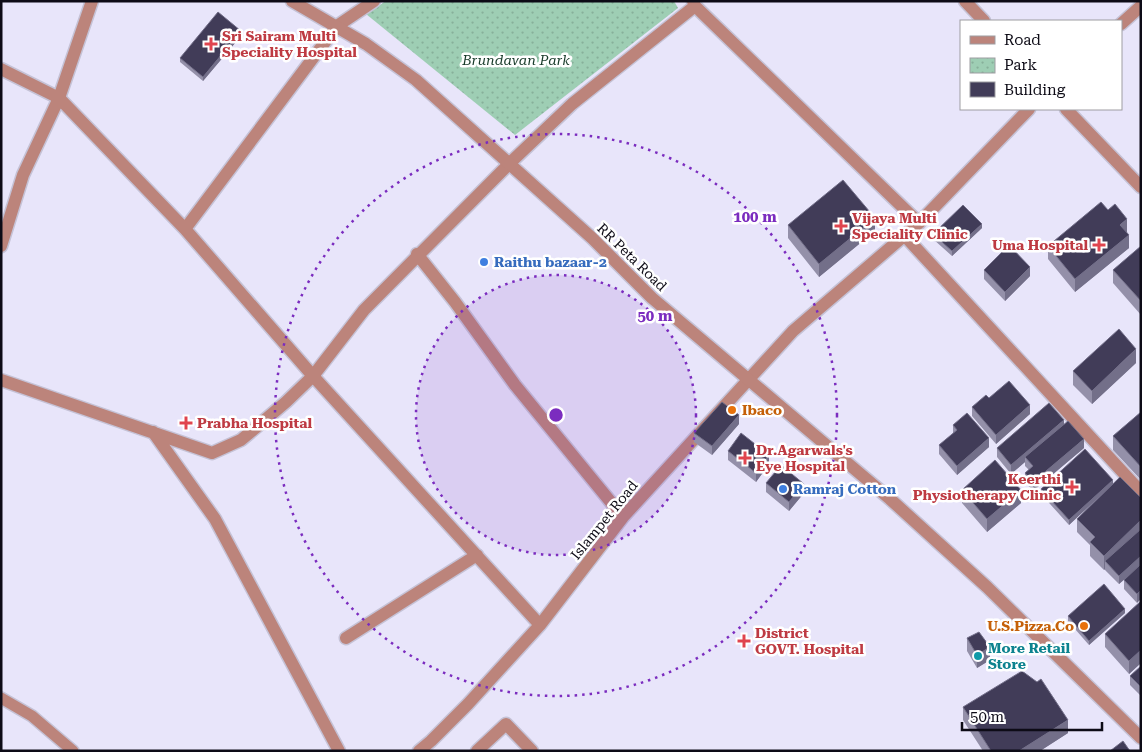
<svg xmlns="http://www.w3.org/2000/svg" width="1142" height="752" font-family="'Roboto Serif',serif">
<defs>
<pattern id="park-dots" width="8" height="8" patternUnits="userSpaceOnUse" patternTransform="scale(1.25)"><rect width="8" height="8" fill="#9eceb4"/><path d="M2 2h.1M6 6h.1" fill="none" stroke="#87b09a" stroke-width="1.8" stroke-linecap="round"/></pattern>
</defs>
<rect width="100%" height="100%" fill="#e8e5fa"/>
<path fill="url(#park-dots)" d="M386,1H674L678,8L515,135L366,14Z"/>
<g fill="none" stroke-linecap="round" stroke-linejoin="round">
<g stroke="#c5c2d6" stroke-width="14">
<path id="service" d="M1,698L32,716L73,751"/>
</g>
<g stroke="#c5c2d6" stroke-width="15">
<path id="minor" d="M693,1L695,6L919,223
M965,1L984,21
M1121,24L1141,6
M1,69L59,98L185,229L313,376L540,625
M1066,109L1141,187
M185,229L337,26L374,1
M904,235L1141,492
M1,246L23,175L59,98L92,1
M417,254L455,302L515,385L623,517
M1,380L212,453L241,440L286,402L313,376L364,310L510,163L572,104L695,6
M153,432L215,519L339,751
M346,638L477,555
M419,751L431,741L468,704L540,625L623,517L793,331L919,223L1029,109
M477,751L506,724L532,751"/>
</g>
<g stroke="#c5c2d6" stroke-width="15">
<path id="tertiary" d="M292,1L366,44L416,80L592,238L652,298L890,499L987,587L1141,738"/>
</g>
<use href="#service" stroke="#bc847b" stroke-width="11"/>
<use href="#minor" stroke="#bc847b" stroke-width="12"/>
<use href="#tertiary" stroke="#bc847b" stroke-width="12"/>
</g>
<path fill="#9490a9" d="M241,36L203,81L180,62V58Z
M788,225L875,231L819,277L788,238Z
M982,228L952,256L933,239V234Z
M1127,232L1129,248L1075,292L1048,259V246Z
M1141,246V315L1113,283V270Z
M984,270L1030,276L1005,301L984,279Z
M1136,363L1092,404L1073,385V371Z
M989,398L1030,414L996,444L972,416V407Z
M1141,412V480L1113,450V436Z
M739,424L712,455L694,442V433Z
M1064,424L1084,448L1033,491L1025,482V473L1029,470L1025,466V462L1011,474L997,457V448Z
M953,425L989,447L957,475L939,454V445L953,434Z
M728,451L769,464L756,482L728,460Z
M766,483L804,493L789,511L766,492Z
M1113,483L1141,498L1137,603L1124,589V580L1126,578L1119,584L1105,570V569L1104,570L1090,556V545L1077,532V519L1099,497L1069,525L1041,494V489Z
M962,490L1021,503L987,532L962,503Z
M1141,601V663L1129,674L1105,647V634Z
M1125,613L1089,645L1068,621V616Z
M967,638L990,660L977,668L967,651Z
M1141,666V696L1130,685V676Z
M963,707L1068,733L1040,751H983L963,720Z"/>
<path fill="#736f89" d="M241,31V36L203,81V77Z
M875,218V231L819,277V264Z
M1127,219V232L1120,238V225Z
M982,224V228L952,256V251Z
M1129,235V248L1075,292V279Z
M1030,267V276L1005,301V292Z
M1136,349V363L1092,404V391Z
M1030,405V414L996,444V435Z
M739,415V424L712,455V446Z
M1064,420V429L1025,457V462L1011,474V465Z
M989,438V447L957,475V466Z
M1084,439V448L1033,491V482Z
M769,455V464L756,482V473Z
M1113,480V484L1069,525V520Z
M804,484V493L789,511V502Z
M1021,490V503L987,532V519Z
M1141,520V533L1105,561V569L1104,570V556Z
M1141,556V565L1119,584V576Z
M1141,590V599L1137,603V594Z
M1125,609V613L1089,645V641Z
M990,647V660L977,668V655Z
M1141,650V663L1129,674V661Z
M1068,720V733L1040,751H1019Z"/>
<path fill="#413c58" stroke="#736f89" d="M218,12L241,31L203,77L180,58Z
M843,180L875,218L819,264L788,225Z
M1101,202L1108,210L1115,204L1127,219L1120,225L1129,235L1075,279L1048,246Z
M963,205L982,224L952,251L933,234Z
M1009,245L1030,267L1005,292L984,270Z
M1141,246V301L1113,270Z
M1119,329L1136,349L1092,391L1073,371Z
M1009,381L1030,405L996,435L972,407L986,395L989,398Z
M722,402L739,415L712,446L694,433Z
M1049,403L1064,420L1011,465L997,448Z
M1141,412V467L1113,436Z
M967,413L989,438L957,466L939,445L957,430L953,425Z
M1068,421L1084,439L1033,482L1025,473L1033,466L1025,457Z
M741,433L769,455L756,473L728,451Z
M1085,449L1113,480L1069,520L1041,489Z
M995,460L1021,490L987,519L962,490Z
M781,465L804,484L789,502L766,483Z
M1120,477L1141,498V520L1104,556L1090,542L1095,537L1077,519Z
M1141,529V556L1119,576L1105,561Z
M1141,564V590L1137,594L1124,580Z
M1104,584L1125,609L1089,641L1068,616Z
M1141,601V650L1129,661L1105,634Z
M979,632L990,647L977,655L967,638Z
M1141,666V687L1130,676Z
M1022,671L1037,682L1041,679L1068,720L1019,751H991L963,707Z
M1123,741L1130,751H1110Z"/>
<circle cx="556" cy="415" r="140" fill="#7b2cbf" fill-opacity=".12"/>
<g fill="none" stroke="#7b2cbf" stroke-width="2.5" stroke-dasharray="2.5 5">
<circle cx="556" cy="415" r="140"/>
<circle cx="556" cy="415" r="281"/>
</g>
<g fill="#e0444e" stroke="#fff" stroke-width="2">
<path d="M208.5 36.5h5v5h5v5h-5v5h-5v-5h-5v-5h5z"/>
<path d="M838.5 218.5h5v5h5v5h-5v5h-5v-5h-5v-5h5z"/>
<path d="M1096.5 237.5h5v5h5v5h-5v5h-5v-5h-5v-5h5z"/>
<path d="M183.5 415.5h5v5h5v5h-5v5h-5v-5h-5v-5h5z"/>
<path d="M742.5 450.5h5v5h5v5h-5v5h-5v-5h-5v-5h5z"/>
<path d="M1069.5 479.5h5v5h5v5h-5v5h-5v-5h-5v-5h5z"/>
<path d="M741.5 633.5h5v5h5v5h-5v5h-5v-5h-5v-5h5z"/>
</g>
<g fill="#3f7fe0" stroke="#fff" stroke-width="2">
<circle cx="484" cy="262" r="5"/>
<circle cx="783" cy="489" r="5"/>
</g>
<g fill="#e8710a" stroke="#fff" stroke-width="2">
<circle cx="732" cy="410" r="5"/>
<circle cx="1084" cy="626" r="5"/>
</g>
<circle fill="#0f9aa8" stroke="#fff" stroke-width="2" cx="978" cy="656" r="5"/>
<g text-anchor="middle" stroke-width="5" stroke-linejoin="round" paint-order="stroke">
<g font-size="14" font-weight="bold" fill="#be3a42" stroke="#fff" text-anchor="start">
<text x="222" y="41">Sri Sairam Multi<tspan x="222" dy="16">Speciality Hospital</tspan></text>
<text x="852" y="223">Vijaya Multi<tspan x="852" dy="16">Speciality Clinic</tspan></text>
<text x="1088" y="250" text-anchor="end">Uma Hospital</text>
<text x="197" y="428">Prabha Hospital</text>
<text x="756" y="455">Dr.Agarwals's<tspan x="756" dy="16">Eye Hospital</tspan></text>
<text x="1061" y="484" text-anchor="end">Keerthi<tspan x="1061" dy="16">Physiotherapy Clinic</tspan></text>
<text x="755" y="638">District<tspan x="755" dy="16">GOVT. Hospital</tspan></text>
</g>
<g font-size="14" font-style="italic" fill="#163928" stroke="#fff">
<text x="516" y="65">Brundavan Park</text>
</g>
<g font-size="14" fill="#0d0b16" stroke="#fff">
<text transform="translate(632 257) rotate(44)" y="5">RR Peta Road</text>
<text transform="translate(604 520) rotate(-51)" y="5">Islampet Road</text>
</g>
<g font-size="14" font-weight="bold" fill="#366cbe" stroke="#fff" text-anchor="start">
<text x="494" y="267">Raithu bazaar-2</text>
<text x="793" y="494">Ramraj Cotton</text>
</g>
<g font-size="14" font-weight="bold" fill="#c56008" stroke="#fff" text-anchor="start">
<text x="742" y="415">Ibaco</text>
<text x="1074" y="631" text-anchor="end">U.S.Pizza.Co</text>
</g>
<g font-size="14" font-weight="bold" fill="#0d838f" stroke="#fff" text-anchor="start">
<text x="988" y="653">More Retail<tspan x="988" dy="16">Store</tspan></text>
</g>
</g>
<circle cx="556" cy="415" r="8" fill="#7b2cbf" stroke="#fff" stroke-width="2.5"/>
<g font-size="15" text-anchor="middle" font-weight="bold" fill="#7b2cbf" stroke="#fff" stroke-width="5" stroke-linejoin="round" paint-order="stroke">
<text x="755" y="222">100 m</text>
<text x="655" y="321">50 m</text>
</g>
<rect width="1142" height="752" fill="none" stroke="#0d0b16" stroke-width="5"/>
<rect x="960" y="20" width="162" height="90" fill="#ffffff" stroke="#9e9da2"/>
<rect x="970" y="36" width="25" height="8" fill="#bc847b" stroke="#9e9da2"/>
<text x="1004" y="45" font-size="15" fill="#0d0b16">Road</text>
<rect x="970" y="58" width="25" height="15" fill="url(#park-dots)" stroke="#9e9da2"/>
<text x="1004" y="70" font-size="15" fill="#0d0b16">Park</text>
<rect x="970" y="82" width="25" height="15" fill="#413c58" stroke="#9e9da2"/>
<text x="1004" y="95" font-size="15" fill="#0d0b16">Building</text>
<path d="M962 722v8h140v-8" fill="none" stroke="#0d0b16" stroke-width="2.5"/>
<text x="970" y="722" font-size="15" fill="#0d0b16" stroke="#ffffff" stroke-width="4" paint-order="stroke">50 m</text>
</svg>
